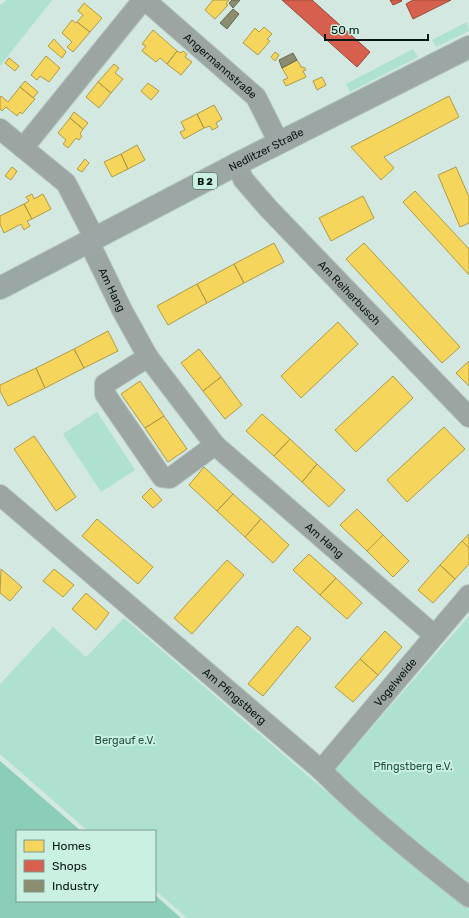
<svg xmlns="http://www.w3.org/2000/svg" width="469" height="918" font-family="Rubik,sans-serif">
<rect width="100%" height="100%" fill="#d2e8e0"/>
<path fill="#afe1d0" d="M7,0H52L0,66V5Z
M467,22L469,31L436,47L432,40Z
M413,49L418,57L350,92L346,84Z
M97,412L135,470L101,492L63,434Z
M469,616V886L422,852L335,770Z
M124,618L405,859L469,905V918H187L155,890V831H88L0,754V684L53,627L86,657Z"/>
<path fill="#8aceba" d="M0,761L81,831H17V901H155V895L181,918H0Z"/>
<path fill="#f6d55c" stroke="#af9c46" d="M213,0H229L226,4L228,5L215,19L205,10Z
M84,3L102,18L90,32L77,22L83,15L78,11Z
M72,20L76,23L77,22L90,32L73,52L67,47L72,42L62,33Z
M264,27L272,34L267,39L270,41L258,55L243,43L255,28L259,32Z
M153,30L177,51L167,64L160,58L156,62L142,51L146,46L142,44Z
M54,39L66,52L62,58L48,46Z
M177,51L181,53L183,51L187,54L185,57L192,62L181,75L167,64Z
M275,52L279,55L275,61L271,57Z
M46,56L60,68L49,82L40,76L37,80L31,75Z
M9,58L19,66L15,71L5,63Z
M297,60L302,68L304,67L306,70L303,71L306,77L286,86L283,80L288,78L282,68Z
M114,64L119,68L115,73L123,79L111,93L98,82Z
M322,77L326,85L317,90L313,81Z
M25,81L38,92L33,98L20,87Z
M98,82L111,93L99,108L86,97Z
M148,83L159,91L151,100L141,91Z
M20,87L35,99L22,114L20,112L17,116L6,107L2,111L0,109V98L1,96L8,102Z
M449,96L459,117L384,157L394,168L381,180L351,147Z
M214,105L222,119L216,123L218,127L212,130L210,126L204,128L197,114Z
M74,112L88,123L83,129L70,118Z
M197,114L204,128L184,139L180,132L185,130L181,122Z
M70,118L83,129L80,134L82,136L79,140L76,138L68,148L63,144L66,140L58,133Z
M137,145L145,160L128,169L121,154Z
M121,154L128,169L112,177L104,162Z
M85,159L89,163L82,172L77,169Z
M12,167L17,171L11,180L5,176Z
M456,167L469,197V223L460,227L438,175Z
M415,191L469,249V275L403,202Z
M32,194L34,199L43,194L51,209L32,219L24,204L29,201L26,197Z
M363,196L374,218L331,241L319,218Z
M24,204L32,219L27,221L30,226L24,230L21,224L4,233L0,224V216Z
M274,243L284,262L244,283L234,264Z
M364,243L460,347L442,363L346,259Z
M234,264L244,283L207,303L197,284Z
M197,284L207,303L168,325L157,306Z
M338,322L358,344L301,398L281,376Z
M108,331L118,351L84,368L74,349Z
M74,349L84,368L45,388L36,368Z
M199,349L221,377L203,391L181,363Z
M469,361V386L456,373Z
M36,368L45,388L8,406L0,391V385Z
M393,376L413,398L356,452L335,430Z
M221,377L242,405L225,419L203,391Z
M140,381L164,416L145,428L121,394Z
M262,414L290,439L274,456L246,431Z
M164,416L187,449L168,462L145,428Z
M444,427L465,449L407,502L387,480Z
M34,436L76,497L56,511L14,449Z
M290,439L317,464L302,482L274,456Z
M317,464L345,490L329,507L302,482Z
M204,467L233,494L217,511L189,485Z
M151,488L162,500L153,508L142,497Z
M233,494L261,519L245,537L217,511Z
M357,509L383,535L367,551L340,525Z
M97,519L153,567L138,584L82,536Z
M261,519L289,545L273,563L245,537Z
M469,534V548L462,541Z
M383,535L409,561L393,577L367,551Z
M462,541L469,548V564L455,579L440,565Z
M309,554L336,578L320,595L293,570Z
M227,560L244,575L192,634L174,618Z
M440,565L455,579L433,603L418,590Z
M1,569L22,587L10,601L0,593Z
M54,569L74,585L63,597L43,581Z
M336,578L362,603L347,619L320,595Z
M86,593L109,613L96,630L72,609Z
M297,626L311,638L263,696L248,684Z
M385,631L402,647L378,675L360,659Z
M360,659L378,675L353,702L335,687Z"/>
<path fill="#d6604d" stroke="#984a3b" d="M282,0H312L370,52L357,67Z
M390,0H401L402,1L393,5Z
M413,0H451L413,19L406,4Z"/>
<path fill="#8c8c6e" stroke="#646952" d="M232,0H240L233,8L229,3Z
M233,9L239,14L227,29L220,23Z
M293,53L297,60L282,68L279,60Z"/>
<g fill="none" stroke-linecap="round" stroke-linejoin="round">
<g stroke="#b3c5be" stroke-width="22">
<g id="minor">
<path id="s1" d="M145,0L256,97L279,143"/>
<path d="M0,129L66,183L95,239"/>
<path d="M23,148L143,0"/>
<path id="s2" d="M237,164L243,179L268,208L469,417"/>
<path id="s3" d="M89,242L122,310L148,357L215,445L434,635"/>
<path d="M148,357L105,384V394L162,477L170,478L215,445"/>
<path id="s4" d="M0,495L321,770C367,816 418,857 469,897"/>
<path id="s5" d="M321,770L469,595"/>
</g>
</g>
<g stroke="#b3c5be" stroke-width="24">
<g id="major">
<path id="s6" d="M0,288L237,164L469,47"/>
</g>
</g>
<use href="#minor" stroke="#9ca5a2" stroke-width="20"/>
<use href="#major" stroke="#9ba7a4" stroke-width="22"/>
</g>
<g text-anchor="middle" stroke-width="4" stroke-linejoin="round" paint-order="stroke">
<rect fill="#caf0e2" stroke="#425750" stroke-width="1" x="193" y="173" width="24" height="16" rx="3"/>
<g font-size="10" font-weight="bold" fill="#081612">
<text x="205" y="185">B 2</text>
</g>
<g font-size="11" fill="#081612" stroke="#caf0e2">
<text dy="4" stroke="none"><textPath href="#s1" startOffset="100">Angermannstraße</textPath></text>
<text dy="4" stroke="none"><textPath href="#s6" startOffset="300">Nedlitzer Straße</textPath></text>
<text dy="4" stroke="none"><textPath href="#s3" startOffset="53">Am Hang</textPath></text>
<text dy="4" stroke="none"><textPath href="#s2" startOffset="172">Am Reiherbusch</textPath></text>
<text dy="4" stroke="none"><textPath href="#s3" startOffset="385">Am Hang</textPath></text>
<text dy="4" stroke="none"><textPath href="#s5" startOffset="115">Vogelweide</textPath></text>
<text dy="4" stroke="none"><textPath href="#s4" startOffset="309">Am Pfingstberg</textPath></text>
</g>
<g font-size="11" fill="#255245" stroke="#caf0e2">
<text x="125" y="744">Bergauf e.V.</text>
<text x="413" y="770">Pfingstberg e.V.</text>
</g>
</g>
<rect x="16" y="830" width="140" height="72" fill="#caf0e2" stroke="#7c998f"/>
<rect x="24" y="840" width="20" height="12" fill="#f6d55c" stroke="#7c998f"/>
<text x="52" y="850" font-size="12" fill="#081612">Homes</text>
<rect x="24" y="860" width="20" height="12" fill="#d6604d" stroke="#7c998f"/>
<text x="52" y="870" font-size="12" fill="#081612">Shops</text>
<rect x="24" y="880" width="20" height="12" fill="#8c8c6e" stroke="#7c998f"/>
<text x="52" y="890" font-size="12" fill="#081612">Industry</text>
<path d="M325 34v6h103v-6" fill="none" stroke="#081612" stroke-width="2"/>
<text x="331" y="34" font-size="12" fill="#081612" stroke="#caf0e2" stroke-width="3" paint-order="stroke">50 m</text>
</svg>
